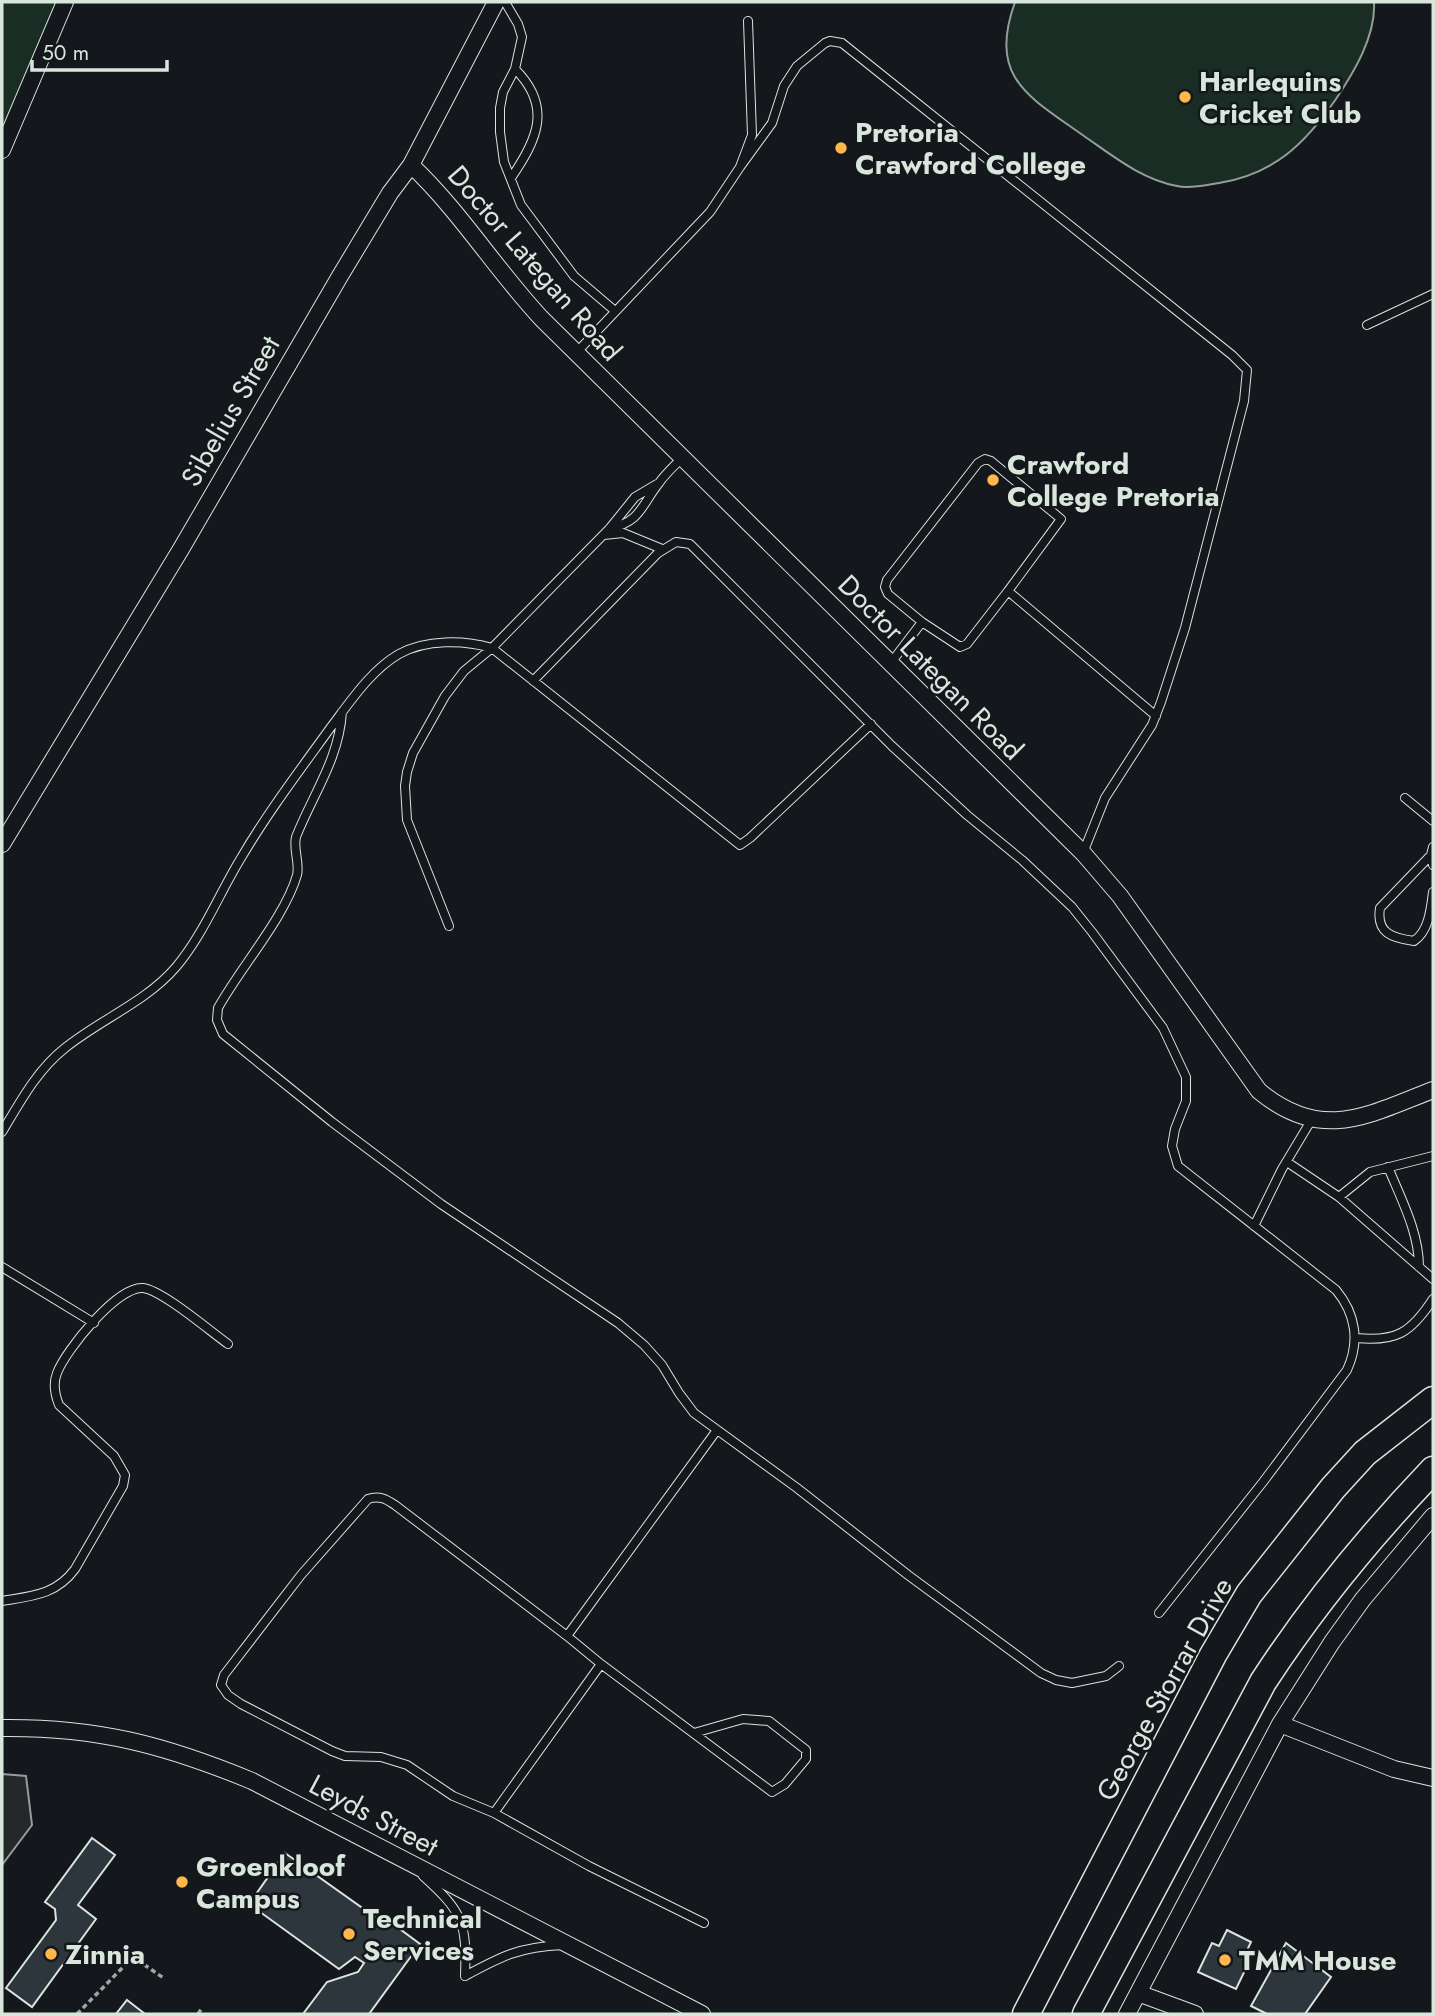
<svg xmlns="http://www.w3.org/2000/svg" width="1435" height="2016" font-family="Jost,sans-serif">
<rect width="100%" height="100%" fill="#14181c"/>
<path fill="#1a2d24" stroke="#939e99" stroke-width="2" d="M2,2H60L2,146Z
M1015,2H1374C1376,36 1354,72 1336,99C1305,144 1274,174 1219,183C1206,185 1190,189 1177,186C1141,179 1113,156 1084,136C1028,96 988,78 1015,2Z"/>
<path fill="#24282b" stroke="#939e99" stroke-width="2" d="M2,1774L26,1776L32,1825L2,1865Z"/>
<path fill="#2c363c" stroke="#d8e6dc" stroke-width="2" d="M92,1838L115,1855L78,1905L96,1919L32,2007L6,1988L56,1920L55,1909L45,1902Z
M285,1853L378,1919L393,1924L420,1944L369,2014H303L327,1982L358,1972L364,1963L355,1957L339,1969L249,1904Z
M1227,1930L1251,1942L1243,1959L1249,1962L1236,1989L1198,1972L1212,1943L1219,1946Z
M1286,1943L1331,1977L1305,2014H1267L1251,2006Z
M127,2000L145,2014H116Z"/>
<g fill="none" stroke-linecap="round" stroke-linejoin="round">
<g stroke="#d8e6dc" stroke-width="10">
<path id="lane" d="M505,2L518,24L522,37L515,69L503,92L500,108V132L504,162L521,205L574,276L615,311
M740,167L772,123L784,86L797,66L825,43L830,41L842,43L1232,355L1247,370L1244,401L1185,628L1161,702L1152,725L1105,798L1083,853
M511,178C537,140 553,107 515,69
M1367,325L1433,294
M576,353L710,212L740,167L752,135L748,21
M610,528C641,522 642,504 659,483C665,474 674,466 682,458
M604,535L623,533L662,549
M922,622L960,647L967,644L1008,591
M890,664L922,622L888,594L885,587L887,580L978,463L985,459L991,461L1061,519L1008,591L1156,716
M533,681L658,553L676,542L690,544L892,746L967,815L1022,860L1072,907L1092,932L1163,1028L1186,1077V1101L1175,1129L1172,1146L1178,1166L1336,1290C1356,1314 1360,1342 1347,1370L1263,1482L1159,1613
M342,712C339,759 313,794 296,837C293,850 300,863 297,875C285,917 240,968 218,1008L217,1020L223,1034L332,1122L441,1204L618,1323L644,1345L662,1365L679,1393L694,1413L797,1488L908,1575L1041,1673L1056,1680L1072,1683L1106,1676L1119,1666
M1405,798L1433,821
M1433,847L1431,855L1433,865
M1431,855L1380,908C1376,933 1392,938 1414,941C1429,931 1431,908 1433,892
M449,926L407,820L405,786L407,772L413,753L445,696L464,671L492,648L610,528L635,497L657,484
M2,1132C20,1102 37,1070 65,1048C101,1019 146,1002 176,967C203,935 219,894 241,858C268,812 300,770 331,727C350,702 371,670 399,654C426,639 464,640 492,648L740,845L750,838L871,724
M1287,1162L1339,1197L1433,1279
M1388,1167C1401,1199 1419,1232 1419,1267
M1339,1197L1370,1172L1433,1156
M1254,1226L1282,1169L1312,1119
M2,1267L94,1323
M1356,1338C1396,1342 1411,1333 1433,1299
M2,1601C32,1596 56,1595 75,1569L123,1486L125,1475L114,1456L59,1405C55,1395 53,1383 57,1373C66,1350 117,1286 143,1288C162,1290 211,1332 228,1344
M567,1636L395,1505C386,1499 379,1495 368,1499L301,1575L224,1675L221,1685L228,1695L241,1704L332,1751L345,1756L381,1757L407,1765L453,1796L494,1813L589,1866L704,1923
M694,1733L743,1719L769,1721L806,1750V1759L785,1784L772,1792L601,1664L567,1636L717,1430
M494,1813L601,1664
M423,1876C463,1912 467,1923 465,1976
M465,1976C502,1956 519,1947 563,1945"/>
</g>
<g stroke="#d8e6dc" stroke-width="18">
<path id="street" d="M2,150L65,2
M411,165C460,211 496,270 542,319L1083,853L1120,896L1259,1091C1322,1143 1368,1115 1433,1090
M2,844L181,549L340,276L390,193L411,165L496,2
M1280,1724L1394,1769L1433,1778
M2,1728C97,1727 165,1745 252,1781L702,2014
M1138,1993L1195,2014
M1127,2014L1280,1724L1332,1642L1363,1599L1433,1516"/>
</g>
<g stroke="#d8e6dc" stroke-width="29">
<path id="primary" d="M1026,2014L1213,1655L1249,1594L1333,1488L1365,1453L1433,1400
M1086,2014L1263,1682C1313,1605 1370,1536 1433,1470"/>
</g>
<path stroke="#9da8a2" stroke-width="3.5" stroke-dasharray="5 3.5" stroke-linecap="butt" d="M77,2014L133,1957L165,1979
M198,2014L202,2008"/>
<use href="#lane" stroke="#14181c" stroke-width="8"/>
<use href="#street" stroke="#14181c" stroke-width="16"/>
<use href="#primary" stroke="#14181c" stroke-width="26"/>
</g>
<g fill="#ffb74d" stroke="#14181c" stroke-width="2.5">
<circle cx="1185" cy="97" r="7"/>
<circle cx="841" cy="148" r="7"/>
<circle cx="993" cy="480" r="7"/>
<circle cx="182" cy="1882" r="7"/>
<circle cx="349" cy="1934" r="7"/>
<circle cx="51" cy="1954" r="7"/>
<circle cx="1225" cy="1960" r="7"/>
</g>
<g text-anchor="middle" stroke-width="5" stroke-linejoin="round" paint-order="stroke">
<g font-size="28" font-weight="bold" fill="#d8e6dc" stroke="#14181c" text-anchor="start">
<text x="1199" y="91">Harlequins<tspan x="1199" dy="32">Cricket Club</tspan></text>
<text x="855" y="142">Pretoria<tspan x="855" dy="32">Crawford College</tspan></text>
<text x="1007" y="474">Crawford<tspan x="1007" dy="32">College Pretoria</tspan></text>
<text x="196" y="1876">Groenkloof<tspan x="196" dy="32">Campus</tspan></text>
<text x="363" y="1928">Technical<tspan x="363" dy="32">Services</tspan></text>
<text x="65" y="1964">Zinnia</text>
<text x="1239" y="1970">TMM House</text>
</g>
<g font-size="28" fill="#d8e6dc" stroke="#14181c">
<text transform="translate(535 263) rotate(49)" y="10">Doctor Lategan Road</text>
<text transform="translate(230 411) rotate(-60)" y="10">Sibelius Street</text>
<text transform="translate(931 667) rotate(45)" y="10">Doctor Lategan Road</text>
<text transform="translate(1164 1689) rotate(-61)" y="10">George Storrar Drive</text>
<text transform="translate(374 1815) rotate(28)" y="10">Leyds Street</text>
</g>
</g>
<rect width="1435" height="2016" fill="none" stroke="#d8e6dc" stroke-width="7"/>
<path d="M32 60v10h135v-10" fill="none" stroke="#d8e6dc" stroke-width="3.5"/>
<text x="42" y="60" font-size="21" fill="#d8e6dc" stroke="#14181c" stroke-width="5" paint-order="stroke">50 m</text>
</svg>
